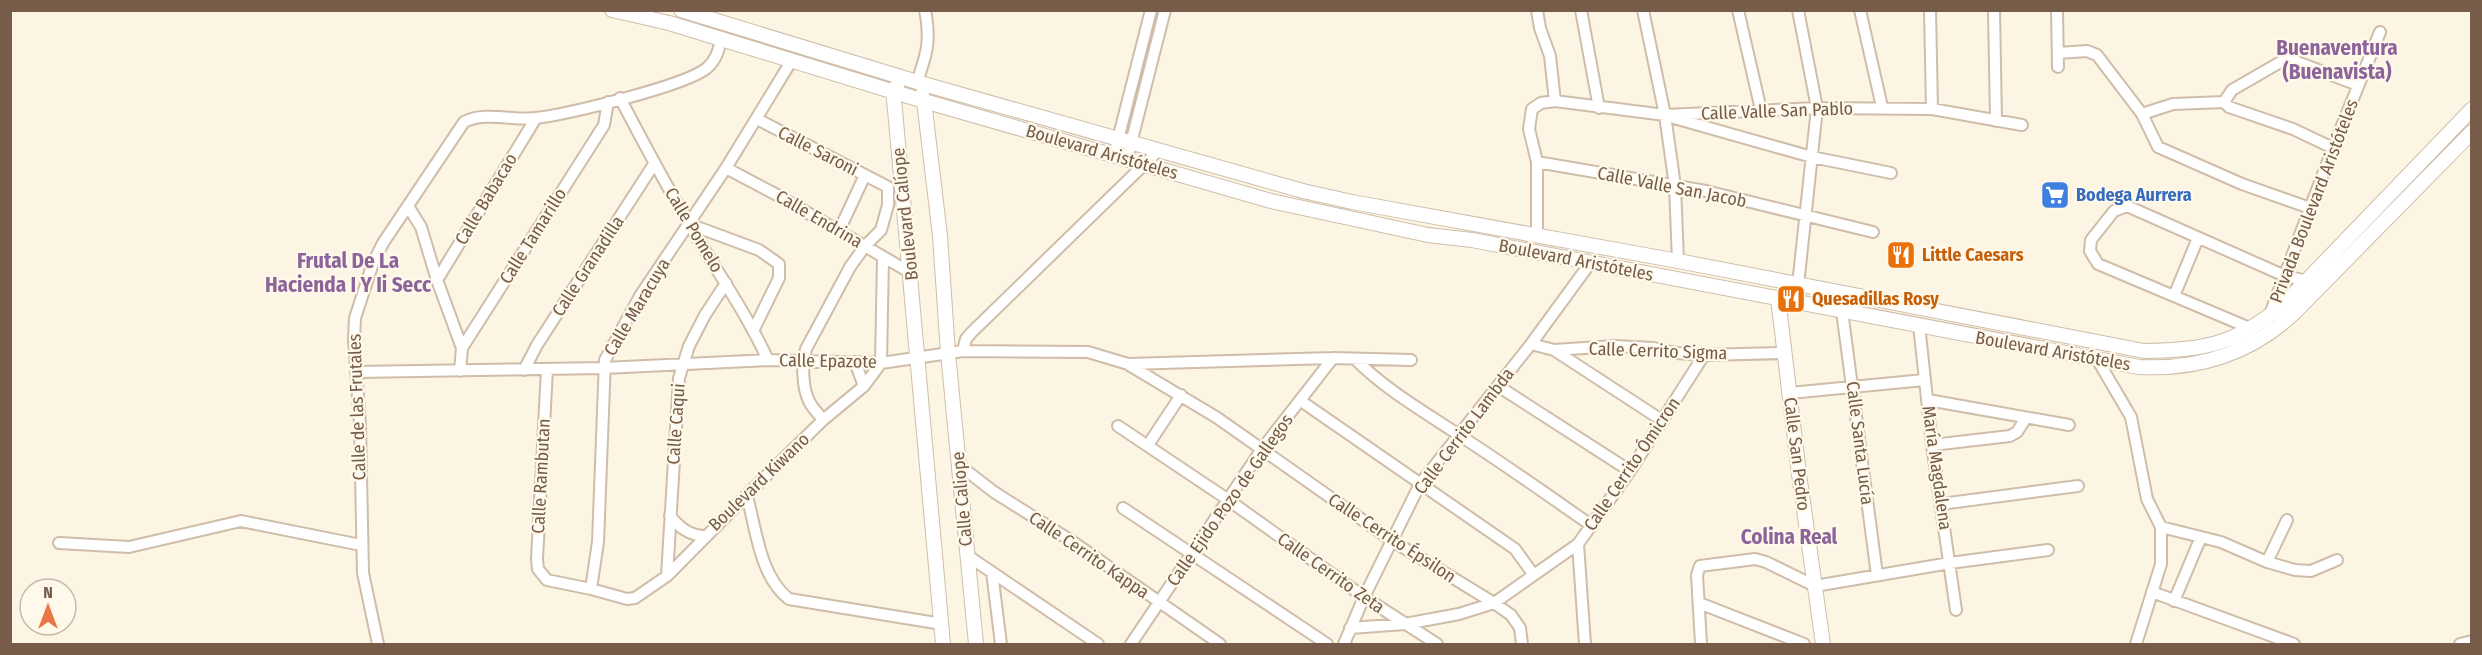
<svg xmlns="http://www.w3.org/2000/svg" width="2482" height="655" font-family="'Fira Sans Condensed',sans-serif">
<rect width="100%" height="100%" fill="#fdf5e4"/>
<g fill="none" stroke-linecap="round" stroke-linejoin="round">
<g stroke="#cfbdaa" stroke-width="14">
<path id="minor" d="M1537,10L1540,28L1550,56L1555,101
M1581,10L1599,108
M1643,10L1665,115L1675,186L1678,261
M1738,10L1761,110
M1798,10L1817,108L1798,285
M1860,10L1882,107
M1930,10L1932,109
M1994,10L1996,121
M2057,10L2058,67
M2058,53L2087,51L2097,55L2142,114L2158,147L2242,184L2310,208
M917,82C927,53 931,41 925,10
M620,98C642,140 664,182 688,222C715,269 746,312 768,360
M2224,102L2232,90L2284,60L2289,59L2358,85
M2142,114L2173,104L2224,102L2229,107L2293,129L2333,148
M1674,118L1812,157L1891,173
M757,119L888,187V205L881,230L865,246L850,267L806,349C802,364 802,387 809,401C812,408 819,414 823,420
M1114,155L1151,10
M1127,159L1165,10
M1537,162L1706,191L1873,232
M726,168L777,195L911,273
M408,206L421,227L437,280L462,348
M689,224L759,250L779,264V278L754,329
M839,231L865,175
M1537,236V162L1529,129L1532,109L1541,103L1555,101L1665,115L1817,108L1932,109L2022,125
M437,280L536,118
M2174,296L2198,238
M1842,311L1877,575
M2270,314L2333,148L2380,32
M1919,325L1932,445L1956,610
M2252,329L2098,264L2090,251L2091,240L2114,211L2127,206L2285,276L2307,281
M1531,344L1554,350L1615,346L1653,348L1676,353L1704,355L1785,353
M1554,350L1663,421
M963,351L966,339L972,332L1158,151
M1355,359C1386,390 1423,411 1459,435C1504,464 1548,495 1592,526
M2097,359L2131,417L2147,499L2161,527L2221,542L2267,562L2295,570L2311,571L2337,560
M855,362L864,386
M1129,365L1216,417L1391,540L1494,603L1511,615L1520,628L1522,644
M547,369L537,559L538,569L547,580L591,589L627,599L635,598L667,576L769,473L823,420L864,386L881,363L883,257
M524,370L537,345L654,164
M460,371L462,348L604,125L608,102
M357,372L604,368L768,360L881,363L963,351L1088,352L1128,364L1333,358L1411,360
M1498,386L1630,471
M1790,393L1924,380
M1928,400L2069,425
M1301,401L1515,549L1533,574
M1118,426L1227,499L1364,597L1437,644
M1148,445L1181,395
M1932,445L2010,436L2017,432L2026,418
M959,465L994,492L1073,542L1220,644
M747,496C756,529 760,577 789,599L942,624
M1941,504L2078,486
M1123,508L1327,644
M670,516C680,528 689,535 704,536
M59,543L129,547L241,521L361,545
M1578,544L1585,644
M968,556L1098,644
M2267,562L2287,520
M992,572L1001,644
M667,576L679,378L689,346L705,315L726,283
M591,589L598,542L605,360L640,296L726,168L792,60
M2152,592L2294,644
M2174,601L2201,537
M1699,603L1804,644
M1350,628L1405,624L1459,614L1494,603L1578,544L1630,471L1704,355
M378,644L363,573L360,425L354,339L355,318L373,263L383,243L464,122C485,111 513,121 536,118C568,114 685,86 707,68C716,60 718,52 721,40
M1131,644L1262,449L1333,358
M1344,644L1364,597L1420,484L1531,344L1591,262
M1701,644L1697,575L1700,566L1755,559L1766,562L1815,586L1950,563L2048,550
M2136,644L2161,564V527
M2460,644L2472,641"/>
</g>
<g stroke="#cfbdaa" stroke-width="16">
<path id="tertiary" d="M612,10L669,23L924,101L1271,201L1428,235L1472,240L2139,367C2198,370 2251,354 2295,312L2472,132
M681,10L927,85L1303,191L1352,202L1678,261L2144,351C2207,350 2239,344 2288,300L2472,109
M897,86L893,91L895,110L943,644
M922,95L924,101L940,236L948,353L976,644
M1778,298L1799,474L1823,644"/>
</g>
<use href="#minor" stroke="#fff" stroke-width="10"/>
<use href="#tertiary" stroke="#fff" stroke-width="14"/>
</g>
<defs>
<g id="supermarket-square" transform="scale(1.5)"><rect x="-9" y="-9" width="18" height="18" rx="4" fill="#3f7fe0" stroke="#fff9eb"/><path d="M-6-5.5h2.5l.6 2H6L4.5 2H-2.5L-4.4-4H-6ZM-1.5 3.2a1.3 1.3 0 1 0 .1 0ZM3 3.2a1.3 1.3 0 1 0 .1 0Z" fill="#fff"/></g>
<g id="restaurant-square" transform="scale(1.5)"><rect x="-9" y="-9" width="18" height="18" rx="4" fill="#e8710a" stroke="#fff9eb"/><path d="M-5-6h1v4h1v-4h1v4h1v-4h1v5L-1.5 .5V6h-2V.5L-5-1ZM5-6V6H3V1.5H1.5Q1.5-4 5-6Z" fill="#fff"/></g>
</defs>
<g fill-rule="evenodd">
<use href="#supermarket-square" x="2055" y="195"/>
<use href="#restaurant-square" x="1901" y="255"/>
<use href="#restaurant-square" x="1791" y="299"/>
</g>
<g text-anchor="middle" stroke-width="4.5" stroke-linejoin="round" paint-order="stroke">
<g font-size="18" fill="#765c49" stroke="#fff9eb">
<text transform="translate(1777 111) rotate(-2)" y="6">Calle Valle San Pablo</text>
<text transform="translate(818 151) rotate(27)" y="6">Calle Saroni</text>
<text transform="translate(1102 152) rotate(16)" y="6">Boulevard Aristóteles</text>
<text transform="translate(1672 187) rotate(11)" y="6">Calle Valle San Jacob</text>
<text transform="translate(486 199) rotate(-59)" y="6">Calle Babacao</text>
<text transform="translate(2314 201) rotate(-69)" y="6">Privada Boulevard Aristóteles</text>
<text transform="translate(905 214) rotate(-96)" y="6">Boulevard Calíope</text>
<text transform="translate(819 219) rotate(30)" y="6">Calle Endrina</text>
<text transform="translate(694 230) rotate(59)" y="6">Calle Pomelo</text>
<text transform="translate(533 236) rotate(-58)" y="6">Calle Tamarillo</text>
<text transform="translate(1576 260) rotate(11)" y="6">Boulevard Aristóteles</text>
<text transform="translate(588 266) rotate(-57)" y="6">Calle Granadilla</text>
<text transform="translate(637 307) rotate(-59)" y="6">Calle Maracuya</text>
<text transform="translate(1658 351) rotate(2)" y="6">Calle Cerrito Sigma</text>
<text transform="translate(2053 351) rotate(10)" y="6">Boulevard Aristóteles</text>
<text transform="translate(828 361) rotate(1)" y="6">Calle Epazote</text>
<text transform="translate(357 407) rotate(-92)" y="6">Calle de las Frutales</text>
<text transform="translate(676 424) rotate(-86)" y="6">Calle Caqui</text>
<text transform="translate(1464 431) rotate(-53)" y="6">Calle Cerrito Lambda</text>
<text transform="translate(1860 443) rotate(83)" y="6">Calle Santa Lucía</text>
<text transform="translate(1797 454) rotate(83)" y="6">Calle San Pedro</text>
<text transform="translate(1632 464) rotate(-56)" y="6">Calle Cerrito Ómicron</text>
<text transform="translate(1937 468) rotate(82)" y="6">María Magdalena</text>
<text transform="translate(541 476) rotate(-87)" y="6">Calle Rambutan</text>
<text transform="translate(759 482) rotate(-44)" y="6">Boulevard Kiwano</text>
<text transform="translate(962 499) rotate(-95)" y="6">Calle Caliope</text>
<text transform="translate(1230 500) rotate(-55)" y="6">Calle Ejido Pozo de Gallegos</text>
<text transform="translate(1392 538) rotate(33)" y="6">Calle Cerrito Épsilon</text>
<text transform="translate(1089 555) rotate(34)" y="6">Calle Cerrito Kappa</text>
<text transform="translate(1331 573) rotate(35)" y="6">Calle Cerrito Zeta</text>
</g>
<g font-size="18" font-weight="bold" fill="#366cbe" stroke="#fff9eb" text-anchor="start">
<text x="2076" y="201">Bodega Aurrera</text>
</g>
<g font-size="18" font-weight="bold" fill="#c56008" stroke="#fff9eb" text-anchor="start">
<text x="1922" y="261">Little Caesars</text>
<text x="1812" y="305">Quesadillas Rosy</text>
</g>
<g font-size="21" font-weight="bold" fill="#8c649a" stroke="#fff9eb">
<text x="2337" y="55">Buenaventura<tspan x="2337" dy="24">(Buenavista)</tspan></text>
<text x="348" y="268">Frutal De La<tspan x="348" dy="24">Hacienda I Y Ii Secc</tspan></text>
<text x="1789" y="544">Colina Real</text>
</g>
</g>
<rect width="2482" height="655" fill="none" stroke="#765c49" stroke-width="24"/>
<g transform="translate(48 607)"><circle r="28" fill="#fff9eb" stroke="#c8baaa" stroke-width="1.5"/>
<path d="M0-4.5L10 22L0 15L-10 22Z" fill="#ea7646"/>
<text y="-9" font-size="16" font-weight="bold" text-anchor="middle" fill="#765c49">N</text>
</g>
</svg>
